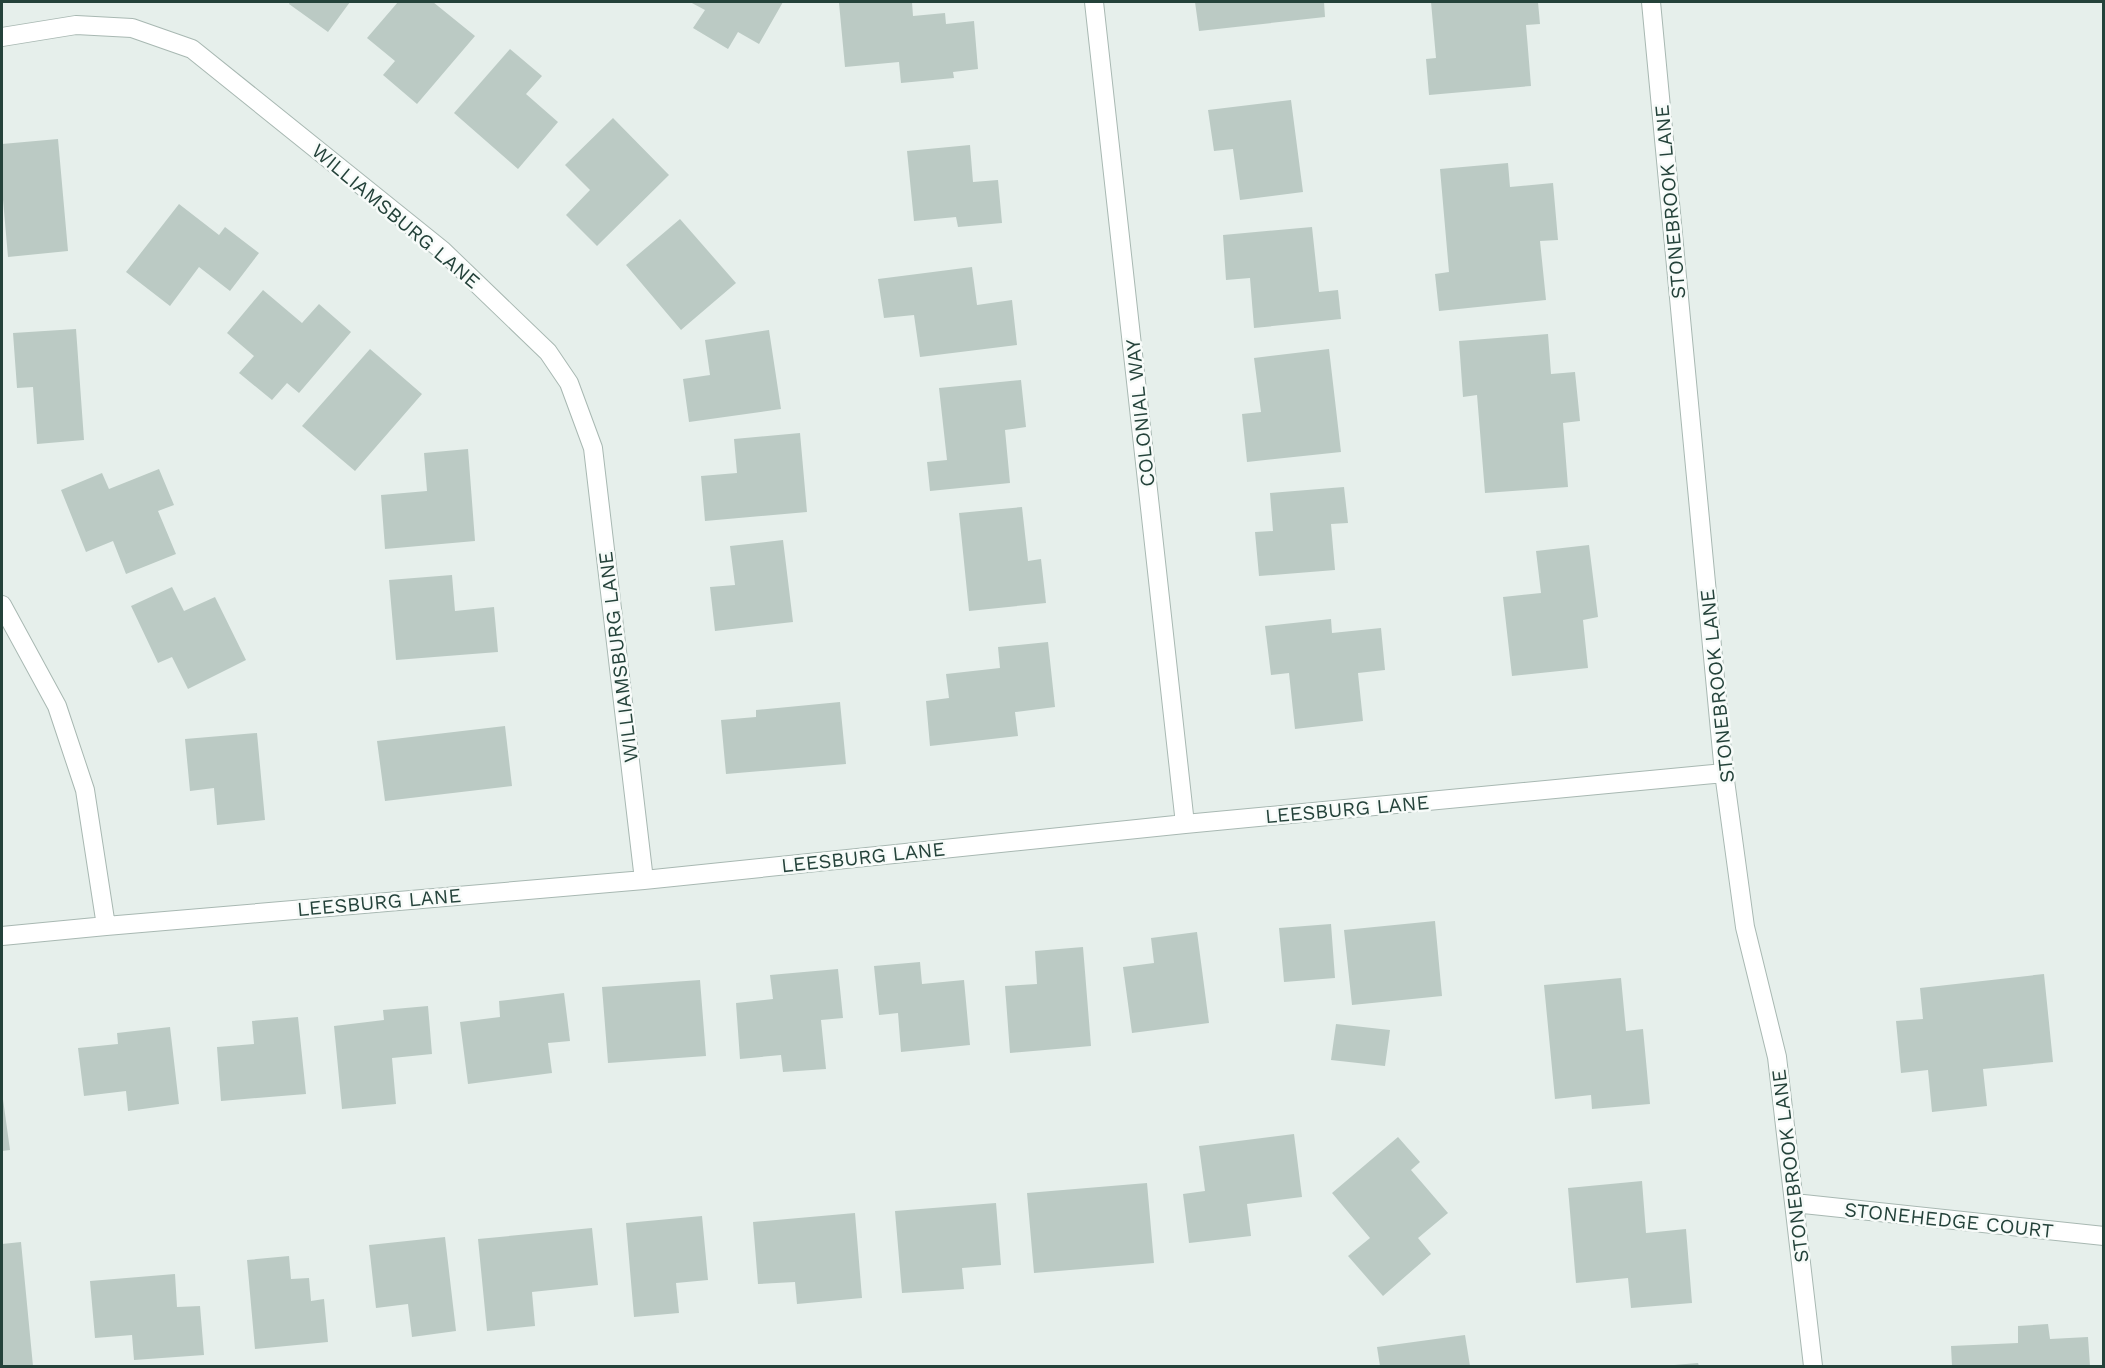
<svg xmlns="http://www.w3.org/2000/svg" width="2105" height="1368" font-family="'Work Sans',sans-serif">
<rect width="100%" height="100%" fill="#e6efeb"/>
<path fill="#bbcac4" d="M290,2H350L328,32L289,4Z
M398,2H433L475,36L417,104L383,75L395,61L367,38Z
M690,2H783L759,44L738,32L728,49L693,28L705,10Z
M857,2H912L913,16L945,13L946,24L974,21L978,69L953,72L954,78L901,83L899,62L845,67L839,3Z
M1195,2H1324L1325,17L1199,31Z
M1431,2H1538L1540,24L1526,25L1531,86L1429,95L1426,59L1436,58Z
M510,49L542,76L526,94L558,122L518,169L454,113Z
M1291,100L1303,192L1240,200L1233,149L1214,151L1208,110Z
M613,118L669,175L597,246L566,215L590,190L565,165Z
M58,139L68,251L8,257L2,188V144Z
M970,145L973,182L998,180L1002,223L958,227L956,217L914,221L907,151Z
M1508,163L1510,187L1553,183L1558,240L1540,241L1546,300L1439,311L1435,274L1449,272L1440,169Z
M179,204L219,235L225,227L259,253L230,291L199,267L170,306L126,272Z
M680,219L736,283L681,330L626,265Z
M1312,227L1319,292L1338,290L1341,319L1254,328L1250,278L1226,280L1223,235Z
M972,267L977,305L1012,300L1017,345L920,357L914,315L884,318L878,279Z
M263,290L302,323L319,304L351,332L299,393L287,383L272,400L239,373L254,356L227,333Z
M76,329L84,440L37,444L33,387L17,388L13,333Z
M769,330L781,409L689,422L683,379L710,375L705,340Z
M1548,334L1551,374L1575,372L1580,421L1563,423L1568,487L1485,493L1477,395L1463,397L1459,341Z
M370,349L422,394L355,471L302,426Z
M1329,349L1341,452L1247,462L1242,414L1261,412L1254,358Z
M1021,380L1026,427L1005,430L1010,483L930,491L927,462L947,460L939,388Z
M800,433L807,512L705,521L701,476L737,473L734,439Z
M468,449L475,541L385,549L381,495L427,491L424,453Z
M159,469L174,505L158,511L176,554L126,574L113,541L86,552L61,490L102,473L109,489Z
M1344,487L1348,523L1331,524L1335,570L1259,576L1255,532L1273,531L1270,493Z
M1022,507L1028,561L1041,559L1046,603L969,611L959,513Z
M783,540L793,622L715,631L710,587L735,585L730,546Z
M1589,545L1598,617L1583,620L1588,668L1512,676L1503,597L1541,593L1536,551Z
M452,575L455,611L494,607L498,652L396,660L389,580Z
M172,587L184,611L215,597L246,660L188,689L172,657L158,663L131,606Z
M1331,619L1332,633L1381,628L1385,670L1358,673L1363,721L1295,729L1289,673L1271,675L1265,626Z
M1048,642L1055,707L1015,712L1018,736L930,746L926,701L949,698L946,674L1000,668L998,647Z
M840,702L846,764L726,774L721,720L756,717V710Z
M505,726L512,786L385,801L377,741Z
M257,733L265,820L217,825L214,788L190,791L185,739Z
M1435,921L1442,996L1352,1005L1344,930Z
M1331,924L1335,978L1284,982L1279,928Z
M1197,932L1209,1023L1132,1033L1123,967L1154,963L1151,938Z
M1083,947L1091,1046L1010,1053L1005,986L1037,984L1035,951Z
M920,962L922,984L964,980L970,1045L901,1052L898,1013L879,1015L874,966Z
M838,969L843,1018L821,1020L826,1069L783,1072L781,1055L740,1059L736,1003L773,999L770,975Z
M2044,974L2053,1062L1983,1069L1987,1106L1932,1112L1928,1070L1901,1073L1896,1021L1923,1019L1920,988Z
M1621,978L1626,1031L1643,1029L1650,1104L1592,1109L1591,1095L1555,1099L1544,985Z
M700,980L706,1056L608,1063L602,987Z
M564,993L570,1041L548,1043L552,1073L468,1084L460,1022L500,1017L499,1001Z
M428,1006L432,1054L392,1058L396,1104L342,1109L334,1026L384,1020L383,1010Z
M298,1017L306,1094L221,1101L217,1047L254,1044L252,1021Z
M1336,1024L1390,1030L1385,1066L1331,1060Z
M170,1027L179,1104L128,1111L126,1091L84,1096L78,1048L118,1044L117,1033Z
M2,1092L10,1150L2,1151Z
M1294,1134L1302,1197L1247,1204L1251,1236L1189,1243L1183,1194L1205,1191L1199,1146Z
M1398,1137L1420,1162L1411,1170L1448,1213L1418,1238L1431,1254L1383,1296L1348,1256L1370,1238L1332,1193Z
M1642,1181L1646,1233L1686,1229L1692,1303L1631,1308L1628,1278L1576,1283L1568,1188Z
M1147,1183L1154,1263L1034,1273L1027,1193Z
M996,1203L1001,1265L962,1268L964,1289L902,1293L895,1211Z
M855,1213L862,1298L797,1304L795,1282L758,1284L753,1222Z
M702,1216L708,1280L676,1283L679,1313L634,1317L626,1223Z
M592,1228L598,1285L532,1292L535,1326L487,1331L478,1239Z
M445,1237L456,1331L412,1337L408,1304L376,1308L369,1245Z
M21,1242L33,1366H2V1244Z
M289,1256L291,1279L309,1278L311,1301L324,1299L328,1342L255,1349L247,1260Z
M175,1274L177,1307L200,1306L204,1355L134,1360L132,1335L95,1338L90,1281Z
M2048,1324L2050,1339L2088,1337L2090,1366H1952L1951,1346L2018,1343V1326Z
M1465,1335L1470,1366H1380L1377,1347Z
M1698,1363L1699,1366H1674V1365Z"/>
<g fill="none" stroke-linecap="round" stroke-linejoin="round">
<g stroke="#a8b8b2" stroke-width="20">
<path id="street" d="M1094,2L1185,824
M1651,2L1724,773L1745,927L1777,1057L1813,1366
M2,37L76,25L132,28L192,49L442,250L548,352L569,383L593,448L644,880
M2,605L57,706L85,790L106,926
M2,936L106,926L644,880L1185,824L1724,773
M1794,1203L2104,1236"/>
</g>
<use href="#street" stroke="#fff" stroke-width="18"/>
</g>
<g text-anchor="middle" stroke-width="5" stroke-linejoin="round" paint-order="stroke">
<g font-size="20" fill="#24423a" stroke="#f7fbf9">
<text transform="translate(1670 202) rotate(-95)" y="7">STONEBROOK LANE</text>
<text transform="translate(396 216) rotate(40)" y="7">WILLIAMSBURG LANE</text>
<text transform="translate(1140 413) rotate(-96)" y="7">COLONIAL WAY</text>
<text transform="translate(618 657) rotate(-97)" y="7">WILLIAMSBURG LANE</text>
<text transform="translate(1717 686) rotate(-96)" y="7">STONEBROOK LANE</text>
<text transform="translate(1347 809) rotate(-5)" y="7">LEESBURG LANE</text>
<text transform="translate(863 857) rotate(-6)" y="7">LEESBURG LANE</text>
<text transform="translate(379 902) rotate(-5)" y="7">LEESBURG LANE</text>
<text transform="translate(1790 1166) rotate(-97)" y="7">STONEBROOK LANE</text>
<text transform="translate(1949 1220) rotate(6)" y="7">STONEHEDGE COURT</text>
</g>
</g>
<rect width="2105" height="1368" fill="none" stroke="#24423a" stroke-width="6"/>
</svg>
